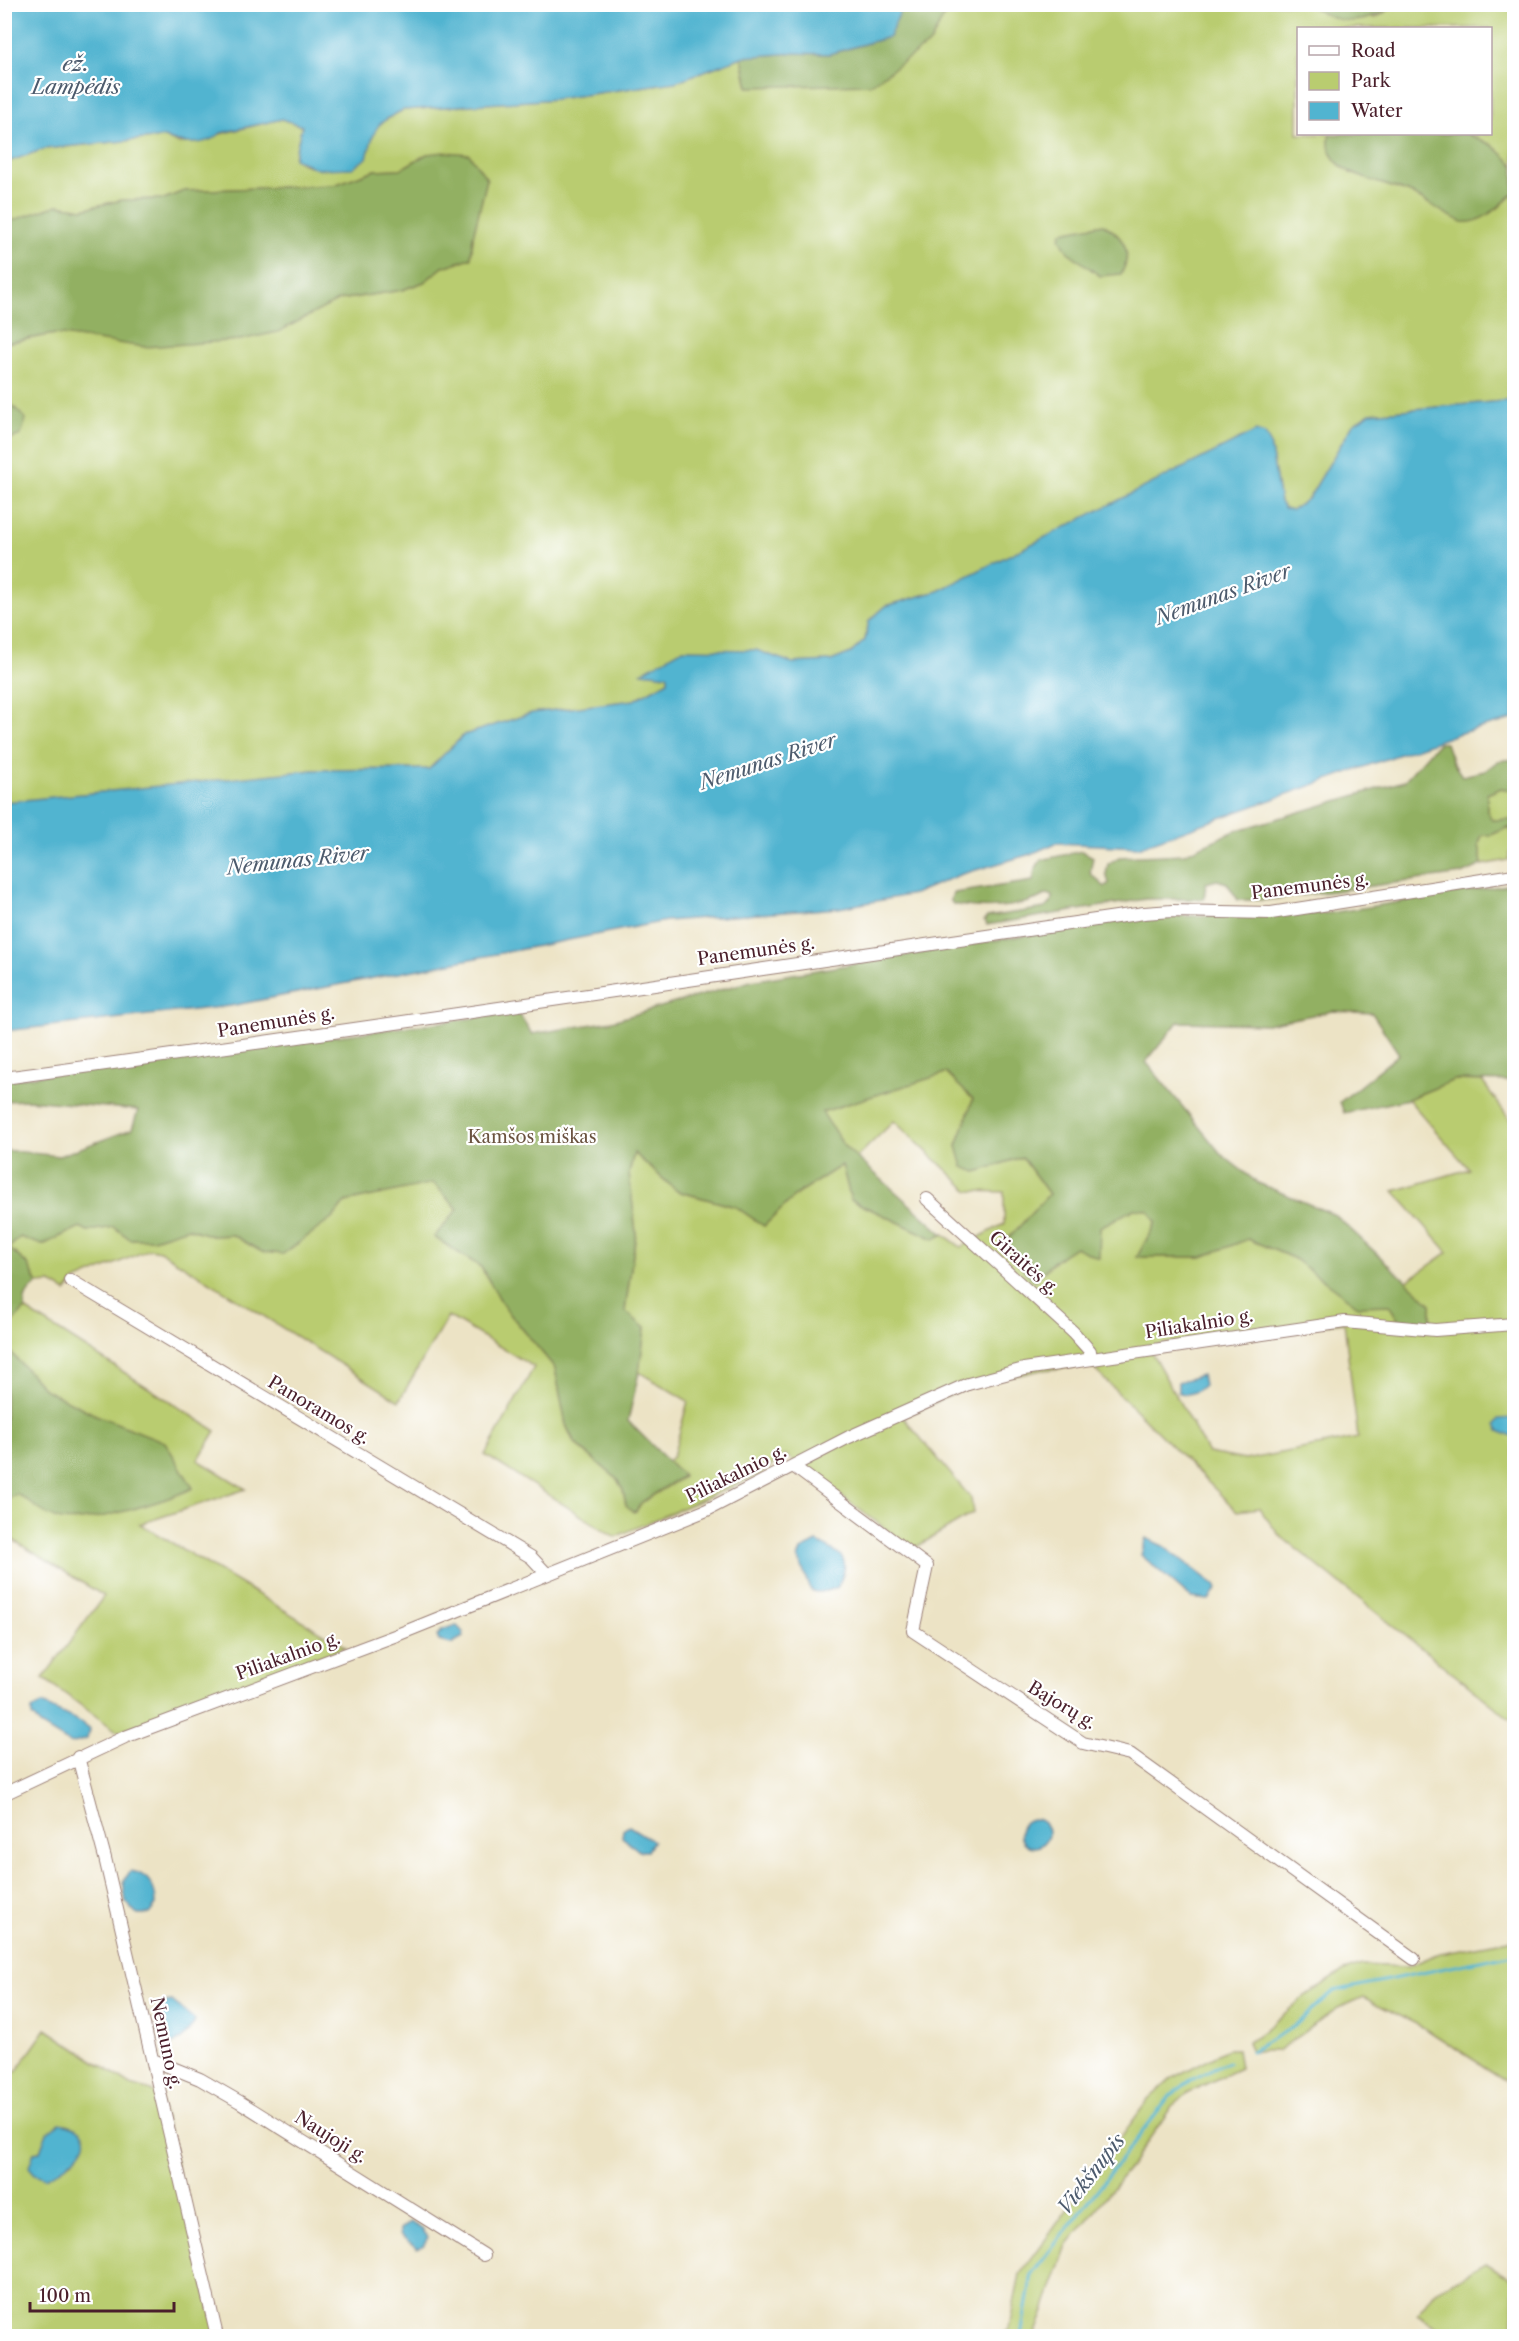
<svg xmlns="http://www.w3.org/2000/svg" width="1519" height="2341" font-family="'Libre Caslon Text',serif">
<rect width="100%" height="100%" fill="#fff"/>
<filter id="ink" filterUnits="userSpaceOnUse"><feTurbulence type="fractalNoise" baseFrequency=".0167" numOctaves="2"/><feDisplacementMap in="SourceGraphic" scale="12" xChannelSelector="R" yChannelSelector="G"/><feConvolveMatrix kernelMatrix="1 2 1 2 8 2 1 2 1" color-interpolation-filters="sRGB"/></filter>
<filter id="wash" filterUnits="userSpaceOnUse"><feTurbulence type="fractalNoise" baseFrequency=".008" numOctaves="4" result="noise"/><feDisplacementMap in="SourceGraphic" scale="24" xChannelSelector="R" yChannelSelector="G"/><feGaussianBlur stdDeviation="1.35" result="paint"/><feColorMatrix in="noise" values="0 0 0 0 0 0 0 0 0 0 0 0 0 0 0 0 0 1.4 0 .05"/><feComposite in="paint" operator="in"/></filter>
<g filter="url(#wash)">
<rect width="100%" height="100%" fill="#ece3c5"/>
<path fill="#b9cc70" stroke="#82764e" stroke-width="1.5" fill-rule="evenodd" d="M1309,4L1321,13L1376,18L1396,5H1514V166L1492,145L1462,134H1490V28H1298V134H1330L1329,141L1350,173L1410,193L1462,222L1497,209L1514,193V400L1370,413L1353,424L1309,498L1292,510L1284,508L1280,502L1270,443L938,591L886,606L869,621L865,640L851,653L831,661L792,663L756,650L643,672L668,675V681L634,700L532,713L464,735L429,769L313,770L22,802H5V441L21,435L9,402H5V343L55,334L93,339L194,342L240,340L339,300L402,290L424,282L443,267L471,258L473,236L487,179L427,154L401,169L375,170L334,185L184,191L164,199L122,200L83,209L58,205L5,223V163L44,149L164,137L179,144L282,119L302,126L294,157L303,164L317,168L383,121L403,110L556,99L675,82L742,57L748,87L930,43L950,5Z
M1501,788L1514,791V851L1509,852V860L1482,865L1479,843L1482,835H1491L1509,827L1512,833L1514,828L1502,819L1492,821L1487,811V794Z
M946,1073L973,1099L957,1146L976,1172L1022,1157L1049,1194L1008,1239L1009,1254L1035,1281C1052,1262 1109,1214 1134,1209C1138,1208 1144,1210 1148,1210L1156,1222L1137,1257H1202L1248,1239L1293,1258L1358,1305H1389L1431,1323V1304L1406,1282L1448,1252L1394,1191L1469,1169L1408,1099L1454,1080L1482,1081L1514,1125V1722L1279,1535L1259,1508L1237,1511L1091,1366L1041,1370L971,1386L903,1417L971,1498L973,1513L913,1549L785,1455L761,1474L615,1537L485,1455L534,1367L448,1316L399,1401L160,1251L150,1249L75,1281L66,1292L51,1283L38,1284L28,1265L9,1248L20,1237L43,1245L80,1227L88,1231L114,1227L130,1239H153L187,1228L212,1236L233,1235L262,1252L333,1218L345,1202L433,1182L458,1209L434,1237L481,1267L505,1308L555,1368L566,1425L574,1443L617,1479L623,1490L626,1505L636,1511L642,1502L683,1477L668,1461L673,1456L688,1401L639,1372L645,1328L625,1311L636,1233L629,1173L634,1153L677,1191L736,1207L764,1226L797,1194L842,1165L851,1200L934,1239L943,1234L961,1247L1004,1224V1192L969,1191L894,1121L856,1158L844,1146L821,1112ZM1344,1322L1358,1438L1245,1460L1208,1453L1148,1346Z
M25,1309L216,1431L198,1460L246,1489L140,1524L346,1647L118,1732L43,1678L104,1596L5,1535V1501L17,1494L58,1519L96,1415L44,1389L5,1346V1330Z
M1514,1939V2086L1426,2029L1363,1997L1338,2008L1277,2051H1251L1247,2042L1258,2036L1305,1996L1344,1971L1362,1965L1407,1967L1440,1953Z
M46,2029L131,2085L159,2093L217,2336H18L5,2328L4,2065L16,2072ZM67,2124L85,2136L72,2162L66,2164L33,2152L40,2151L43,2143Z
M1228,2049H1237L1240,2068L1189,2092L1172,2106L1130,2167L1067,2245L1035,2336H1001L1009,2328L1020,2274L1148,2100L1172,2078Z
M1486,2263L1514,2281V2336H1451L1417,2315L1436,2291Z"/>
<path fill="#92b062" stroke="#6e6846" stroke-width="1.5" d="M903,5H950L930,43L871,84L748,87L742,57L794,53L829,54L889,37Z
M1309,5H1396C1365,25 1341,27 1309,5Z
M1330,134H1467L1492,145L1510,161L1514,166V193C1502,204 1481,225 1463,222C1453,220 1422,198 1410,193C1383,181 1320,176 1330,134Z
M445,152L469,154L487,179L473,236L471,258L443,267L424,282L402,290L339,300L278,332L240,340L145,347L55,334L5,343V223L58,205L83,209L122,200L164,199L184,191L334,185L375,170L401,169L427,154Z
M1103,224C1123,236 1134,252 1121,274L1100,276L1068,252L1060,238L1062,232Z
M5,402H9L26,419L21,435L5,441Z
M1438,743H1446L1453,763L1462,776L1485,771L1498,761L1514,759V791L1501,788L1487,794V811L1492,820L1512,819L1513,835L1509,827L1491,835H1482L1479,843L1482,865L1462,874L1266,900H1238L1227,883L1217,880L1206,883L1204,899H1146L987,925L984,921L987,917L1045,908L1051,903L1052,896L1047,894C1022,909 981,910 953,904L950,900L954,893L1033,881L1035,869L1041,860L1082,851L1093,857L1090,873L1105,887L1109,883L1106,874L1108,864L1119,857L1184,854L1235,831L1404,781Z
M1514,884V1081L1454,1080L1408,1099L1344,1113L1340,1102L1399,1054L1372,1013L1333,1011L1267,1024L1178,1022L1146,1062L1222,1155L1258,1183L1335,1215L1431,1304V1323L1399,1321L1389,1305L1358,1306L1293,1258L1248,1239L1202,1257H1137L1156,1222L1148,1210L1134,1209L1100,1227L1099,1258L1075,1247L1055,1260L1034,1281L1009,1254L1008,1239L1049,1194L1022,1157L976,1172L963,1167L957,1146L973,1099L946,1073L822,1112L844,1146L943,1234L934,1239L851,1200L842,1165L797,1194L764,1226L736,1207L677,1191L634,1153L629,1173L636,1233L625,1311L645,1328L639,1372L628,1421L683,1476L642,1502L636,1511L633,1512L626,1505L623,1490L617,1479L575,1443L566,1425L555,1368L505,1308L481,1267L434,1237L458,1209L433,1183L345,1202L333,1218L283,1254L262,1252L233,1235L212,1236L188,1228L153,1239H130L114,1227L88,1231L80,1227L42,1245L20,1237L9,1248L28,1265L38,1284C28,1291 23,1297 25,1309L5,1330V1150L59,1156L132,1129L138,1110L29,1100L5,1101V1080L518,1012L532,1034L612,1021L751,981L1135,917L1330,913Z
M5,1346L44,1389L96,1415L165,1442L193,1488C168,1500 83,1527 57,1519C44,1515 29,1501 17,1494L5,1501Z"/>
<path fill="#51b4d0" stroke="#4e6a7e" stroke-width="1.5" d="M5,4H903V5L889,37L829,54L794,53L742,57L675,82L556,99L403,110C373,125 376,126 367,158L352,168L317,169L294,158L302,126L282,119L221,133C206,147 181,145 164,137L44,149L5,163Z
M1514,400V719L1457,734L1138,847L1056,843L1031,854L959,875L914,894L839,908L666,921L230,1006L5,1031V802L313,770L429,769L464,735L532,713L634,700L668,681V675L642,672L683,649L756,650L792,663L831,661L851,653L865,640L869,621L886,606L938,591L1256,431L1265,434L1270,443L1280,502L1284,508L1292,510L1309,498L1353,424L1370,413Z
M1202,1375L1204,1385C1197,1392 1188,1397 1178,1392V1382Z
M1514,1418V1438L1499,1431L1496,1425L1499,1419Z
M1146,1538L1163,1546L1215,1585L1217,1589L1209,1600L1191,1598L1141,1555Z
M817,1542C844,1555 852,1558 837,1588C800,1600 813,1584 798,1559L801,1550Z
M456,1625L463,1632V1637L451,1644L439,1641L437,1636L442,1630Z
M42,1704L83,1723L89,1730L87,1739L71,1744L40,1725L32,1716V1709Z
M1020 1833a14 14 0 1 1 28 0a14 14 0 1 1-28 0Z
M629,1826L653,1841L647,1851H639L622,1837L623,1830Z
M131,1871C149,1874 156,1888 156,1905L149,1914H136L126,1903L123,1881Z
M172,2001L195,2020C193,2028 179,2044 170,2045L158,2033L159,2010L165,2002Z
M60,2123C114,2132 69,2167 45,2178L35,2174L29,2167L34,2152L40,2151L47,2132Z
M410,2222L422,2229L428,2237L423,2246L417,2248L400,2235V2230Z"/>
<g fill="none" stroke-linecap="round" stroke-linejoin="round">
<path stroke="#51b4d0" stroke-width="3" d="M1251,2051L1292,2028L1334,1991L1514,1954
M1021,2336L1032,2274L1171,2095L1191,2080L1228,2062"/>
</g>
</g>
<g filter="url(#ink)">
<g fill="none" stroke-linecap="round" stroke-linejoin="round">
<g stroke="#9b8178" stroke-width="14">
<path id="minor" d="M4,1078C385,1027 764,968 1144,913L1172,911L1271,913L1514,875
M927,1199L1073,1332L1090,1351V1358
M70,1280L531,1557L546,1573
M793,1466L927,1566L913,1631L1083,1743L1130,1754L1414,1959
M78,1757L105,1858L217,2336
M4,1794L125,1737L397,1635L707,1510L849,1437L968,1384L1024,1369L1345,1322L1435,1330L1514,1324
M153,2060L200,2079L240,2102L484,2255"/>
</g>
<use href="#minor" stroke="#fff" stroke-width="12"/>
</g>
</g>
<g text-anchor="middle" stroke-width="4.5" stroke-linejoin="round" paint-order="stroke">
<g font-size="18" fill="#4a1f2b" stroke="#fff">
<text transform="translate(1310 886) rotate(-7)" y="6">Panemunės g.</text>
<text transform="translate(756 951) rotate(-8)" y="6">Panemunės g.</text>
<text transform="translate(276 1022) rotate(-9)" y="6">Panemunės g.</text>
<text transform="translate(1024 1263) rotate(42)" y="6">Giraitės g.</text>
<text transform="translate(1199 1324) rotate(-9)" y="6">Piliakalnio g.</text>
<text transform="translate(319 1410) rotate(31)" y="6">Panoramos g.</text>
<text transform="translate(736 1474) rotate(-26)" y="6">Piliakalnio g.</text>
<text transform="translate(288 1656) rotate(-20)" y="6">Piliakalnio g.</text>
<text transform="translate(1062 1705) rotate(31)" y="6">Bajorų g.</text>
<text transform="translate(166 2043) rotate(78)" y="6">Nemuno g.</text>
<text transform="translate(331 2137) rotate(32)" y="6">Naujoji g.</text>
</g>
<g font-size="18" fill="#6b5340" stroke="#fff">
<text x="532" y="1143">Kamšos miškas</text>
</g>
<g font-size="20" font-style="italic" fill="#4d5b6d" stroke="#fff">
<text x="76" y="71">ež.<tspan x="76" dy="23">Lampėdis</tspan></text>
<text transform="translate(1223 594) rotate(-20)" y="7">Nemunas River</text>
<text transform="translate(768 761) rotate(-18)" y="7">Nemunas River</text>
<text transform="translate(298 860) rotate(-6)" y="7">Nemunas River</text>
<text transform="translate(1091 2174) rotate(-52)" y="7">Viekšnupis</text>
</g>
</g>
<rect width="1519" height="2341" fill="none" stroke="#fff" stroke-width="24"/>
<rect x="1297" y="27" width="195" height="108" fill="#ffffff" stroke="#b7a5aa" stroke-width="1.5"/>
<rect x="1309" y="46" width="30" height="9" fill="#ffffff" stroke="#b7a5aa" stroke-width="1.5"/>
<text x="1351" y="57" font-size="18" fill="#4a1f2b">Road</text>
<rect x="1309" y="72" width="30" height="18" fill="#b9cc70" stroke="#b7a5aa" stroke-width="1.5"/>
<text x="1351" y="87" font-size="18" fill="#4a1f2b">Park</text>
<rect x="1309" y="102" width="30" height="18" fill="#51b4d0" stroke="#b7a5aa" stroke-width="1.5"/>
<text x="1351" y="117" font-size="18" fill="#4a1f2b">Water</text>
<path d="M30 2302v9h144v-9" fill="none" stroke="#4a1f2b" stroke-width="3"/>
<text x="39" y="2302" font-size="18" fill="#4a1f2b" stroke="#ffffff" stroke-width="4.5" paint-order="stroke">100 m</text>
</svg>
